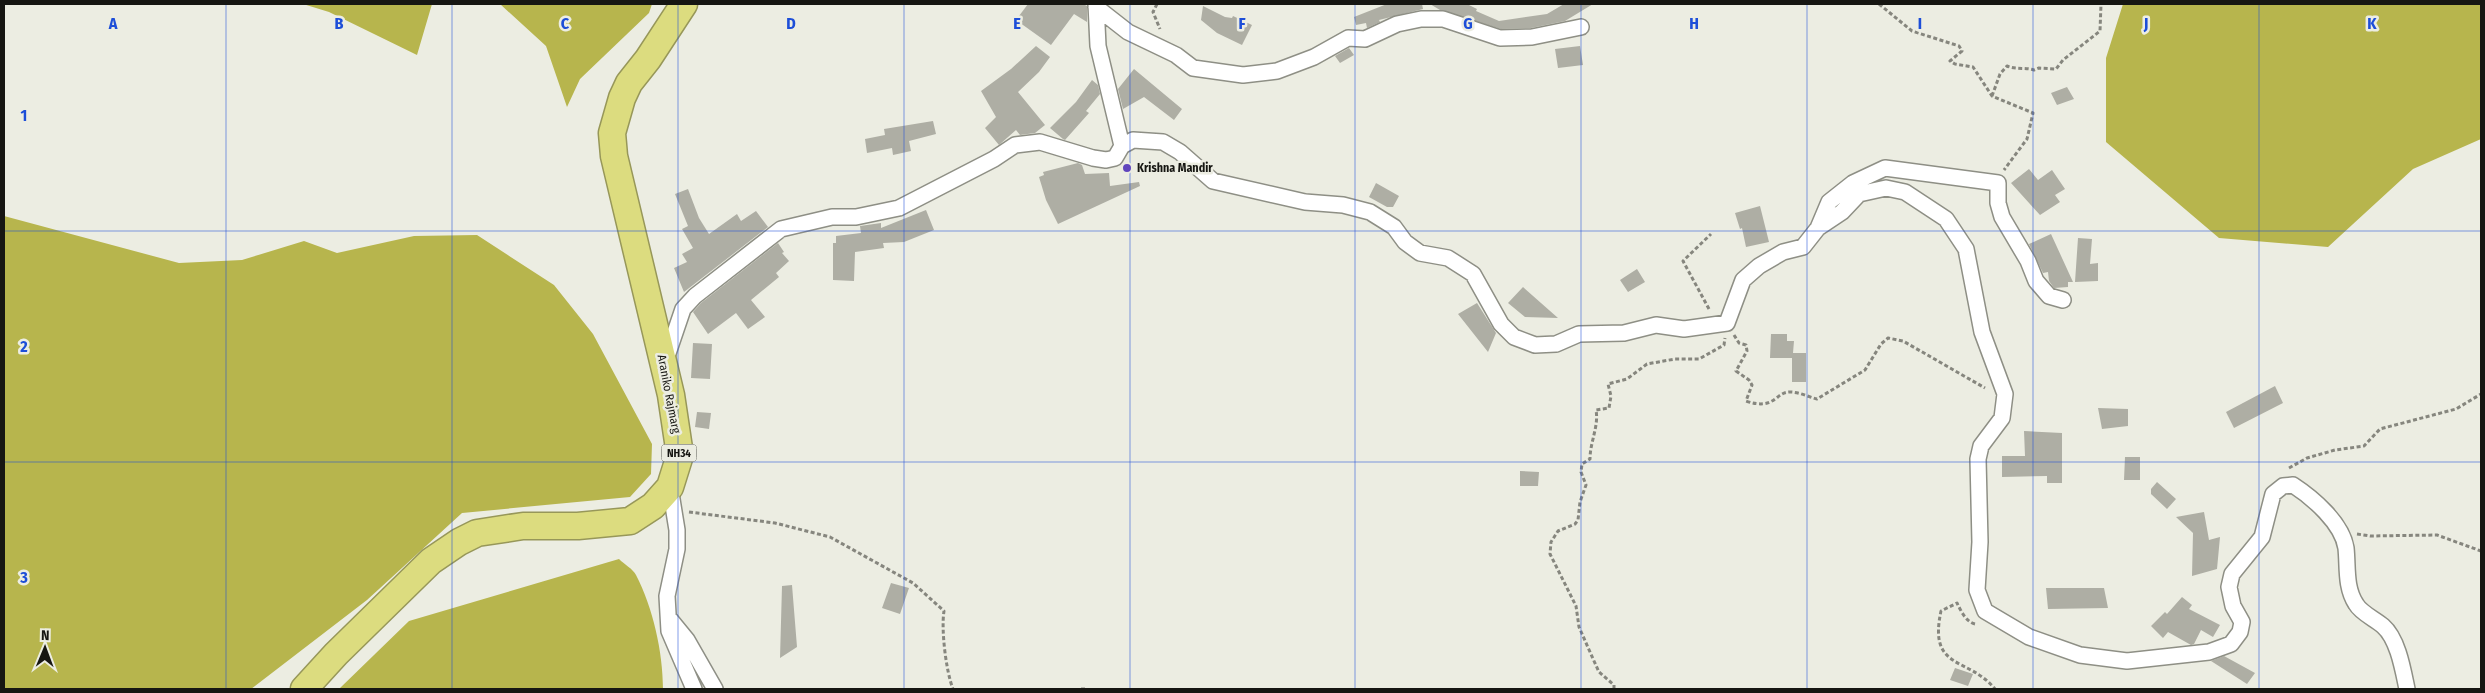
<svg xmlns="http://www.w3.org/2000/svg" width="2485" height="693" font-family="'Fira Sans Condensed',sans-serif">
<rect width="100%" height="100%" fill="#ecede2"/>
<path fill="#b7b54d" d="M303,4H432L417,55L329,12Z
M500,4H652L649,13L580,79L567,107L546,46Z
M2123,4H2481V139L2413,169L2328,247L2219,238L2106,142V58Z
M4,216L179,263L242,260L304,241L337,253L414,236L477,235L554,285L593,334L652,444L651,474L630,497L462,513L367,600L251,689H4Z
M619,559C624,564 633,569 636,575C653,608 663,652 663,689H339L409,621Z"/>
<path fill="#aeaea4" d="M1028,4H1083L1087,6V22L1074,14L1051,45L1016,20Z
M1387,4H1422L1423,9L1379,20L1380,22L1367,28L1366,23L1356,25L1354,17Z
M1430,4H1467L1477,9L1476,11L1499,21L1547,14L1564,4H1593L1565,21L1531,28L1501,29L1440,10Z
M1203,6L1225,17L1232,18L1233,16L1252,25L1242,45L1217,33L1201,20Z
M1036,46L1050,57L1039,72L1018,92L1045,125L1035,133L1020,135L1016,130L999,145L985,128L996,117L981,91L1011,69Z
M1580,46L1583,65L1558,68L1555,49Z
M1349,48L1354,55L1340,63L1335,56Z
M1134,69L1182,109L1174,120L1144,97L1123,109L1118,89Z
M1092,80L1098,85L1100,94L1086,111L1089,113L1065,140L1063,139L1050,128L1076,102Z
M2067,87L2074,99L2057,105L2051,93Z
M933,121L936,134L909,141L911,151L893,155L892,148L867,153L865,139L885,135L884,129Z
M1078,163L1082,165L1085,174L1109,173L1110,186L1139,182L1140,186L1058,224L1046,200L1039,177L1044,175L1043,172Z
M2029,169L2038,180L2052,170L2065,189L2055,195L2060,202L2040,215L2011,183Z
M1376,183L1399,196L1393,207H1387L1369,197Z
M688,189L699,218L709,234L737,214L741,221L756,211L768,227L684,292L674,268L687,262L682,254L693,248L682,229L688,226L675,194Z
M1760,206L1769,242L1746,247L1742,228L1740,229L1735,213Z
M926,210L934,230L904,242L883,243L884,248L855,252L854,281L833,280V243H836V236L861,233L860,226L881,223V228Z
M2051,234L2073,282H2068V287L2054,288L2049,281L2048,272L2043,273L2029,244Z
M2078,238L2092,239L2090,264L2098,263V281L2075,282Z
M778,243L784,252L782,253L789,261L776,273L779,277L751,300L765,317L748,329L736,313L708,334L693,312L701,303Z
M1637,269L1645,282L1628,292L1620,280Z
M1523,287L1558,318L1525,317L1508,303Z
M1477,303L1496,333L1488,352L1458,314Z
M1771,334H1787V341H1794L1793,353H1806V382H1792V358H1770Z
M693,343L712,344L710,379L691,378Z
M2275,386L2283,403L2234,428L2226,412Z
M2098,408L2128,409V426L2102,429Z
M697,412L711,413L709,429L695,427Z
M2024,431L2062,433V483H2047V476L2002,477V456H2025Z
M2125,457H2140V480H2124Z
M1520,471L1539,472L1538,486H1520Z
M2157,482L2176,499L2167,509L2151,494V489Z
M2204,512L2209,540L2220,537L2217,569L2192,576L2193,533L2176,517Z
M891,583L909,588L900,614L882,608Z
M792,585L797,647L780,658L782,586Z
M2046,588H2104L2108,608L2048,609Z
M2182,597L2192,605L2189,609L2220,625L2213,637L2201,630L2194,644L2191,645L2168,632L2163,638L2151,626L2165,612L2167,614Z
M2224,656L2255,673L2247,684L2211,661Z
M1955,668L1973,674L1968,686L1950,680Z"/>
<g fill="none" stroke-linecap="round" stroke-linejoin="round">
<g stroke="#8e8f85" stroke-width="18">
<path id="street" d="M1096,7L1128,32L1176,55L1193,68L1243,75L1277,71L1314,57L1348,38L1365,39L1397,24L1421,19H1443L1500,38L1532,37L1581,27
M1122,146L1133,140L1163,142L1180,152L1213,181L1305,202L1343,205L1370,212L1394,227L1405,242L1420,253L1448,258L1473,274L1501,324L1514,337L1535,345L1556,344L1579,334L1624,333L1656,325L1684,329L1727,323L1743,280L1759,266L1783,252L1803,247L1818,228L1842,212L1859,194L1886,188L1905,192L1946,219L1966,249L1982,332L2005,394L2002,418L1981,446L1978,459L1980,542L1977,590L1985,611L2029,637L2080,655L2127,661L2209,652L2231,644L2240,632L2242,622L2233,606L2229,587L2232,574L2262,537L2273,494L2283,486L2293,485C2313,498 2342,523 2346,548C2348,567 2345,587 2356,604C2361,613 2375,619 2383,626C2398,639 2403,670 2407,689
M1818,228L1829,202L1853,183L1885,168L1998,183V203L2002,217L2028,261L2036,281L2049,296L2063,300
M666,359L683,309L695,296L781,229L832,217H856L899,208L994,159L1015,145L1040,142L1093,158L1106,160L1115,158L1122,146L1098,46L1096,4
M670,487L677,530V549L667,596L669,631L694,689
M669,618L687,640L715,689"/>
</g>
<g stroke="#979759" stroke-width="29">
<path id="highway" d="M304,689L336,654L431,561L459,542L477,533L523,526H578L630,521L653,506L670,487L680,455L671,395L614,156L612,133L622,98L629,83L648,59L684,4"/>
</g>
<path stroke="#86867e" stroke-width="3" stroke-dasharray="4 2.5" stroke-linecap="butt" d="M1157,4L1153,12L1160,29
M1879,4L1912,31L1959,46L1962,51L1950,61L1955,64L1973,67L1992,96L2033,113L2027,139L2004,170
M1992,96L2000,74L2007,66C2017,70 2025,67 2034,70L2039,68L2056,69L2063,60L2100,31L2101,4
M1709,309L1683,261L1711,234
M1734,335L1739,343L1746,345L1747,351L1736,371L1749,380L1752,385L1746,401C1775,411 1775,392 1790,392C1799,392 1809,397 1817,399L1865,370L1881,344L1888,338L1903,341L1985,388
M2289,468L2307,458L2335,450L2364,446L2380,429L2456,409L2481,394
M689,512L775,523L830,537L913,583L944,611C941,630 946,671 953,689
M2357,534L2370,536L2437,535L2481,551
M1975,624C1966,622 1961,611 1957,603L1941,611C1928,671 1968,656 1995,689
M1081,689H1085
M1614,689V685L1599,672L1594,661L1579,627L1576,606L1550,554L1551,542L1558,531L1575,524L1578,520L1580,502L1586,485L1581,472L1582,464L1590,459C1590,442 1599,426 1596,410L1609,408L1611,396L1608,384L1627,379L1647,364L1675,359H1699L1724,345L1725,338"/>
<use href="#street" stroke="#fff" stroke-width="15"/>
<use href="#highway" stroke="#dcdc7f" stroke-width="26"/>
</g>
<path fill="none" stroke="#1d4ed8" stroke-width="1" stroke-opacity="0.55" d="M226,4V689M452,4V689M678,4V689M904,4V689M1130,4V689M1355,4V689M1581,4V689M1807,4V689M2033,4V689M2259,4V689M4,231H2481M4,462H2481"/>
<circle fill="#6045bd" stroke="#ecede2" stroke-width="2" cx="1127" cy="168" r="5"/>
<g text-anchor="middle" stroke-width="5" stroke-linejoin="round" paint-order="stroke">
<rect fill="#ecede2" stroke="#565650" stroke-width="1" x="661.5" y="444.5" width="35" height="17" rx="4"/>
<g font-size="11" font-weight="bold" fill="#161612">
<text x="679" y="457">NH34</text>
</g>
<g font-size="12" font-weight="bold" fill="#161612" stroke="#ecede2" text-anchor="start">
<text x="1137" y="172">Krishna Mandir</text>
</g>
<g font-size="12" fill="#161612" stroke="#ecede2">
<text transform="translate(669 394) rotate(79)" y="4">Araniko Rajmarg</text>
</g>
</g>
<g font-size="16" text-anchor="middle" font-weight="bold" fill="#1d4ed8" stroke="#ecede2" stroke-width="5" stroke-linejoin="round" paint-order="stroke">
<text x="113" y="29">A</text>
<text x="339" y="29">B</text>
<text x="565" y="29">C</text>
<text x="791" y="29">D</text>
<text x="1017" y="29">E</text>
<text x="1242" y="29">F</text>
<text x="1468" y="29">G</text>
<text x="1694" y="29">H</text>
<text x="1920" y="29">I</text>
<text x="2146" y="29">J</text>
<text x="2372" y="29">K</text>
<text x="24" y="121">1</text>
<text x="24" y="352">2</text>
<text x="24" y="583">3</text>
</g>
<rect width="2485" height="693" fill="none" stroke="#161612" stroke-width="10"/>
<g transform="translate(45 648) rotate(1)" stroke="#ecede2" stroke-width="4" paint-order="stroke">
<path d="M0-4L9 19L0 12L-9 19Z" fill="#161612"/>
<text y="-8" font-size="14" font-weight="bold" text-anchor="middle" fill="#161612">N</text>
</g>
</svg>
